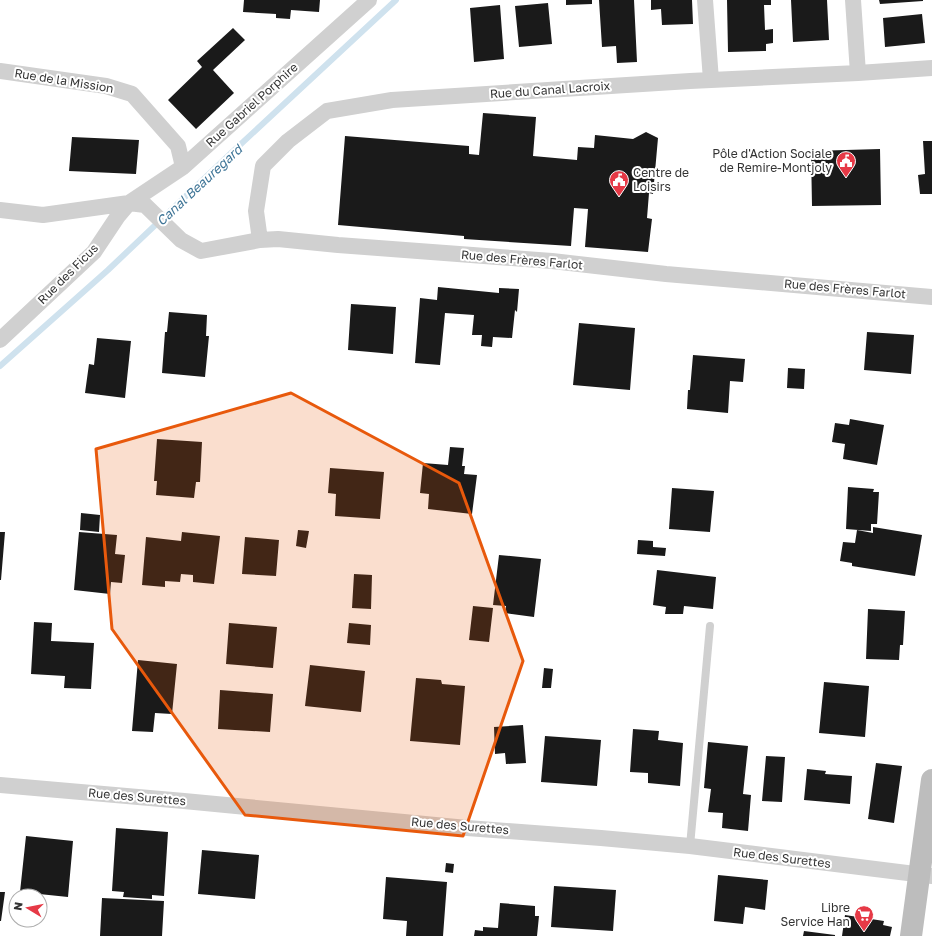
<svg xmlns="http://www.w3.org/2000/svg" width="932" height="936" font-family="'Golos Text',sans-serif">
<rect width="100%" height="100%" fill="#fff"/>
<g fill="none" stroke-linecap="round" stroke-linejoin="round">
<path stroke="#cfe2ee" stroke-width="6" d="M0,366L108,270L228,156L396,0"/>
</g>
<path fill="#1a1a1a" d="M244,0H320L319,12L291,10L290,19L276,18V14L243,12Z
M566,0H592V4L566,5Z
M599,0H634L637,62L617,63L616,46L602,47Z
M651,0H692L693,24L662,25L661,9L651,10Z
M727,0H771V5H764L765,30L773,29V43L766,44V51L728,52Z
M791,0H827L829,40L793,42Z
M879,0H923V1L880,4Z
M548,3L552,44L519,47L515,6Z
M500,5L504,59L474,62L470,8Z
M922,14L925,43L885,47L883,18Z
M233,28L245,40L213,70L234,93L196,129L168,100L202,67L197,61Z
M483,113L536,117L533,156L577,160L578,147L594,148L595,135L633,139L646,132L658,138L653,194L649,193L647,218L652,219L648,252L585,247L588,209L574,208L571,246L464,239V236L338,225L345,136L469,146V154L479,155Z
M72,137L139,140L136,174L69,171Z
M923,141H932V194H920L918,175L925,174Z
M880,149L881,205L812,206L811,151Z
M438,287L499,293V288L519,289L517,312L515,310L512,338L493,337L492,347L481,346L482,335H472L474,315L445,313L440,365L415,363L420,298L437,300Z
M351,304L396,307L393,354L348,350Z
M169,312L207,315L206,336H209L205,377L162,373L165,332H167Z
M579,323L635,328L630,390L573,385Z
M867,332L914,335L911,374L864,370Z
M97,338L131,341L125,398L85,393L89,364L94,365Z
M693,355L745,359L743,382L730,381L728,413L687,409L688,390H690Z
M788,368L805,369L804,389L787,388Z
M850,419L884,425L877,465L843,459L845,444L832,442L835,423L849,425Z
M157,439L202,442L200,482H196L194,498L156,495L157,481H154Z
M450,447L464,448L462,466H465L464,474L477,475L472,514L428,509L429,494L420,493L423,463L448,465Z
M330,468L384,472L380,519L335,516L336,494L328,493Z
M848,487L874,489L873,492H879L877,524H871V531L846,529Z
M672,488L714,491L710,532L669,529Z
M81,513L100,515L99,532L80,530Z
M873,527L922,535L915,576L852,566V563L840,561L843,542L855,543L857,530L873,533Z
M298,530L309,531L306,548L296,546Z
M0,532H5L1,580H0Z
M79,532L117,535L115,554L125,555L122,583L111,582L110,594L74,590Z
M182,532L220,536L214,584L193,582V575L181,574L180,582L165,581V587L142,585L146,537L181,541Z
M245,537L279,540L276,576L242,574Z
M638,540L653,541V547L666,548L665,556L637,554Z
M499,555L541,559L534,617L505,613L506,606L493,605Z
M657,570L716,577L713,609L684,606L683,614H665L666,607L653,605Z
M354,574L372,575L371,609L352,608Z
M473,606L493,608L489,642L469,640Z
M868,609L905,611L903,645H900L899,660L866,659Z
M34,622L52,623L51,641L94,643L91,689L64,688L65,676L31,674Z
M229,623L277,627L273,668L226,664Z
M349,623L371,625L370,645L347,643Z
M138,660L177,664L172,714L155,713L153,732L132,731Z
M310,665L365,671L361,712L305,706Z
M544,668L553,669L551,688H542Z
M416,678L441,680L442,684L465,686L460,745L410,741Z
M824,682L869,686L865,737L819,733Z
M220,690L273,694L270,732L218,729Z
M523,725L526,763L506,764L505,753L495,754L494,727Z
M633,729L659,731L658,740L683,743L680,786L648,783V773L630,772Z
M545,736L601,740L597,786L541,782Z
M708,742L748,746L743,794L751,795L748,831L722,828L723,813L708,812L711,789L704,788Z
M766,756L785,757L782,802L762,801Z
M876,763L902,766L894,823L868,819Z
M807,769L826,771L825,774L852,776L850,804L804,800Z
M116,828L168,832L164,896L152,895V899L123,897L124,892L112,891Z
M26,836L73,841L68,897L20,892Z
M202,850L259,855L255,899L198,894Z
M446,863L454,864L453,873L445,872Z
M718,875L768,880L765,910L745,907L743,924L714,921Z
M386,877L447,882L443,936H406L407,921L383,919Z
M554,886L616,890L613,931L551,927Z
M0,892H5L1,921H0Z
M102,898L164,901L162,936H100Z
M500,903L535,906V916H539L537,936H474L475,930L483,931V927L498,928Z
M845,915L884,921L883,925L892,927L890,936H842Z
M804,931L835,935V936H803Z"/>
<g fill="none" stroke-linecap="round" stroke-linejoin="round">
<path stroke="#d0d0d0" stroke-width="8" d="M690,846L710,626"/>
<path stroke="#d0d0d0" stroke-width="16" d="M705,0L711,80
M853,0L858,73
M0,71L106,86L132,94L178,146L183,167
M0,210L43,215L129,203L145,205L181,240L201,251L260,240L278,239L338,245L552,261L666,274L932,297
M260,240L256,211L263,166L288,141L327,111L392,100L690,81L858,73L932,68
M0,340L94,252L118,216L129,203L183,167L369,0
M0,785L184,801L467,828L601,838L690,846L932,876"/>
<path stroke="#bdbdbd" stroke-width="22" d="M911,936L932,780"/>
</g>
<path fill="#e8590c" fill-opacity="0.2" stroke="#e8590c" stroke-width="3" stroke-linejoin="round" d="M291,393L459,483L523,661L463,836L245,815L112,629L96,449Z"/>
<defs>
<g id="civic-pin" transform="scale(1)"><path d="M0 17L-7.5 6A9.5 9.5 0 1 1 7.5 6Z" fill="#e63946" stroke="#fff"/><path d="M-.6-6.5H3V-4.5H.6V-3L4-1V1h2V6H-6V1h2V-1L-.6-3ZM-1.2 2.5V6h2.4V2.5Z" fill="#fff"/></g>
<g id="supermarket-pin" transform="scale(1)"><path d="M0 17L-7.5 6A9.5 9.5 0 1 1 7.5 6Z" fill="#e63946" stroke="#fff"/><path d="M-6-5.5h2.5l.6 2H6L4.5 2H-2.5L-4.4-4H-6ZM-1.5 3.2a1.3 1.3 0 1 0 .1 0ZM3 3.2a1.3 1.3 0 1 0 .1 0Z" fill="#fff"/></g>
</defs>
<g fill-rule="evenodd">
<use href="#civic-pin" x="846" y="161"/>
<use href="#civic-pin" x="619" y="180"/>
<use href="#supermarket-pin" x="864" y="915"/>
</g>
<g text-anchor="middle" stroke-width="4" stroke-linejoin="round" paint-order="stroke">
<g font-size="12" fill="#333" stroke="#fff">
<text transform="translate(64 81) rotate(9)" y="4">Rue de la Mission</text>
<text transform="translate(550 90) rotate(-4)" y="4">Rue du Canal Lacroix</text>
<text transform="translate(252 105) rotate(-42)" y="4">Rue Gabriel Porphire</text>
<text transform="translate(522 260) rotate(5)" y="4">Rue des Frères Farlot</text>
<text transform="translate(68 274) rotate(-45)" y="4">Rue des Ficus</text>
<text transform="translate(845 289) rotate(5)" y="4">Rue des Frères Farlot</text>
<text transform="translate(137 797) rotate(5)" y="4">Rue des Surettes</text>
<text transform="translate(460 826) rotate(5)" y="4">Rue des Surettes</text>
<text transform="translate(782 858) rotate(7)" y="4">Rue des Surettes</text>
</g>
<g font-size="12" fill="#333" stroke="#fff" text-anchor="end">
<text x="832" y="158">Pôle d'Action Sociale<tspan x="832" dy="14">de Remire-Montjoly</tspan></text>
<text x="633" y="177" text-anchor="start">Centre de<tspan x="633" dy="14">Loisirs</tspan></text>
<text x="850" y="912">Libre<tspan x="850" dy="14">Service Han</tspan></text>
</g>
<g font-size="13" font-style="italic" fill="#3f7597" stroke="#fff">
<text transform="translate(199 185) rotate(-43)" y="5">Canal Beauregard</text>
</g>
</g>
<g transform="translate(28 908) rotate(280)"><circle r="19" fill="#ffffff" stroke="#adadad"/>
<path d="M0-3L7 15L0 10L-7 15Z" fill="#e63946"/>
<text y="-6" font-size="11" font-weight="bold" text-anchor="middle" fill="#333333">N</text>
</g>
</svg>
